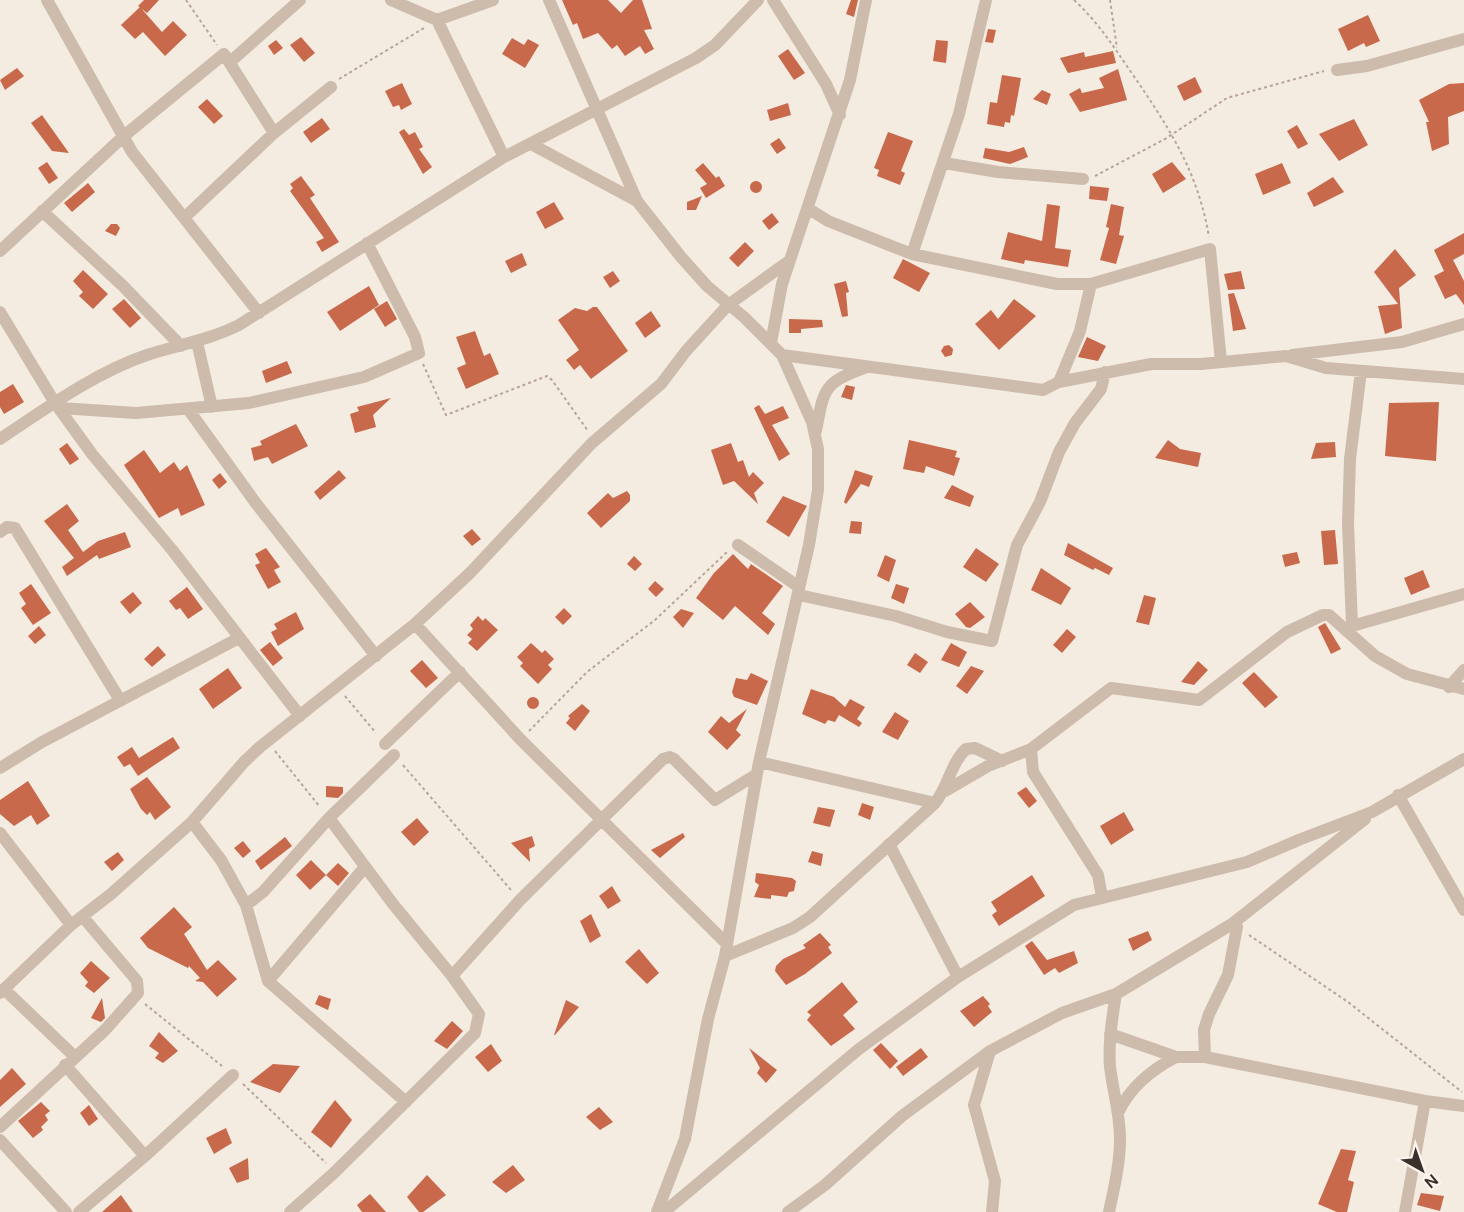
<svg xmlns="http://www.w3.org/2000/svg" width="1464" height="1212" font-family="'DM Sans',sans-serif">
<rect width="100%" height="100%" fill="#f4ebe1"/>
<path fill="#c8694b" d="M144,0H159L147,13L138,6Z
M562,0H608L621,13L633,0H642L652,29L644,30L654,49L645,54L640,46L625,56L617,45L612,49L598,33L583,39L577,23L573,25Z
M851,0H858L854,17L846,14Z
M140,7L162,32L173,21L187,35L165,56L143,32L135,39L121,25Z
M1368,15L1380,41L1366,47L1364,43L1348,51L1338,29Z
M988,29L996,30L993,43L985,42Z
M301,37L315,53L304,62L290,45Z
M512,38L524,45L528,39L539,45L525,68L502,54Z
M276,40L283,48L274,55L268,46Z
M936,40L948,41L946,63L933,61Z
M788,49L805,73L794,80L778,56Z
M1113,51L1116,63L1068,73L1060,58L1084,52L1085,57Z
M17,68L24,76L5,90L0,80Z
M1118,69L1127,100L1080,112L1069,94L1080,88L1082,93L1104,88L1099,78Z
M1002,75L1021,78L1014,116L1011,115L1010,123L1005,122L1004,127L987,124L990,102L997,103Z
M1195,77L1202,92L1184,101L1177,86Z
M402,83L412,104L401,110L399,105L393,107L385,91Z
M1464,83V111L1448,117L1449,144L1432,151L1426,122H1429L1419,100L1449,84Z
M1042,90L1051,94L1047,105L1033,99Z
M207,99L223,116L214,124L198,107Z
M788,103L791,115L770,121L767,110Z
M42,115L69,153L52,151L31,123Z
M322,118L330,129L311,143L303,132Z
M1354,119L1368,145L1339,161L1319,134Z
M1297,125L1308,144L1298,149L1287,131Z
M404,129L409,135L415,132L423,147L419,149L432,167L423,174L399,132Z
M888,132L913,141L901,171L905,173L900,185L877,176L879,170L874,168Z
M779,138L786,148L777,154L770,144Z
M1024,147L1028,157L1010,164L983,158L985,148L1009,152Z
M47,162L58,178L49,184L38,168Z
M1172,162L1186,179L1163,193L1152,174Z
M703,163L716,178L719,176L725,186L706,198L700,188L707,184L695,170Z
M1282,163L1291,183L1263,195L1255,174Z
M301,176L315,195L310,198L339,242L322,252L316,242L324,238L290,191L293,188L290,184Z
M1333,177L1344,192L1314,207L1307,193Z
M750 187a6 6 0 1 1 12 0a6 6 0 1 1-12 0Z
M88,183L95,192L72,212L64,203Z
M1090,186L1109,188L1107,201L1089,199Z
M702,196L696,210H687V202Z
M554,202L564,219L545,229L536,212Z
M1047,204L1060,206L1055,248L1071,250L1068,267L1025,260L1024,264L1001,259L1008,232L1042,241Z
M1111,204L1124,207L1119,235L1124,236L1116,264L1100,260L1109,228L1106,227Z
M772,213L779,222L769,230L762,221Z
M111,224H117L120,228L116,236L105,231Z
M1464,233V254L1453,260L1464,281V305L1456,294L1445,299L1434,276L1444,271L1434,250Z
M745,242L754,251L738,267L729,258Z
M1395,249L1416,275L1399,288L1402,328L1385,334L1378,306L1398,304L1374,272Z
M522,253L527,265L511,273L505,261Z
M903,259L930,273L919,292L893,278Z
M83,270L108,294L93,309L79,296L83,292L73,281Z
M613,271L620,281L610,288L603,277Z
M1241,271L1245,289L1228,290L1224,274Z
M846,281L849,292L846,293L848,316L842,317L834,284Z
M369,286L379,305L340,331L327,312Z
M1234,293L1246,329L1233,331L1228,294Z
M124,299L141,318L130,328L112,309Z
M1014,299L1036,316L999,350L975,324L991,310L998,319Z
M387,301L397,319L385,327L374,309Z
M593,307H597L628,351L591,379L580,365L574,370L566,360L579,350L558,320L575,308L587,311Z
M651,311L661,326L645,338L635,323Z
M789,319L822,320L823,327L801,329V333H789Z
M475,331L484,356L490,353L499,374L466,389L457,368L466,364L456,337Z
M1087,337L1106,346L1098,361L1078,357Z
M949,345L953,349L952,355L945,357L941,351L944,346Z
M287,361L292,373L266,383L262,371Z
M13,384L24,402L4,414L0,407V392Z
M846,385L855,387L852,400L841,397Z
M391,398L373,415L376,427L355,433L350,414L359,411L357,407Z
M1439,402L1436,461L1385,456L1389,403Z
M759,405L765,414L783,406L789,418L772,425L790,454L779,461L754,408Z
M296,424L308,446L272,464L268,457L254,461L251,448L262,445L260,441Z
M909,440L957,451L955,457L960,458L954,476L926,466L924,473L903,469Z
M1168,440L1180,449L1201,453L1198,467L1155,458Z
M1335,442L1336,457L1311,459L1316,443Z
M67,443L79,459L70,465L59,449Z
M731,443L738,462L743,460L749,477L753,472L764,483L754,493L758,504L734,481L723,485L711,450Z
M144,450L160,473L174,462L180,471L187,465L205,505L181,516L178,508L159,518L124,465Z
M339,470L346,478L320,500L314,492Z
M855,470L873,476L869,487L861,484L846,504L844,502Z
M220,473L227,482L219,489L212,480Z
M952,485L974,496L970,507L944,498Z
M627,491L630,495V501L601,528L587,513L608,493L613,498Z
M783,496L807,506L789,537L766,522Z
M67,504L79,521L68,530L83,552L98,541L125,532L131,547L99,559L97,555L67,576L62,567L74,558L44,521Z
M851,521L862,522L861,534L849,533Z
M472,529L481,539L472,546L463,536Z
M1335,530L1338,564L1324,565L1321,531Z
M1068,543L1113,568L1109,575L1095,568L1093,570L1064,555Z
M266,548L280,567L274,570L281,582L268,589L255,565L260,563L255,554Z
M976,548L999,564L986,582L963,567Z
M1297,552L1300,563L1285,567L1282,555Z
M733,554L748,569L751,564L783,586L762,613L775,624L768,635L735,606L723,620L696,598L714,573Z
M885,555L896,560L889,582L877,576Z
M634,556L642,564L635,571L627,564Z
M1041,568L1071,588L1061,605L1031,590Z
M1423,570L1430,587L1411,595L1404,578Z
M655,581L664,589L656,597L648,589Z
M31,584L51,613L33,625L21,608L26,604L19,593Z
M896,584L909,588L904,604L891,598Z
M187,587L203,609L188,619L180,608L176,610L169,601Z
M133,592L142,603L130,614L120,602Z
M1144,595L1156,598L1149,625L1136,622Z
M970,602L985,617L970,628L966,627L955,614Z
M564,608L572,616L563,625L555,617Z
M681,609L694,613L683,628L673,617Z
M296,612L304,629L278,646L271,632L277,629L274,624Z
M478,616L483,621L485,618L498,630L477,651L468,643L472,639L467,635L473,629L470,625Z
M1325,623L1341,649L1331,654L1318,627Z
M39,626L46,635L35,644L28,636Z
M1067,629L1076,637L1062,653L1053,645Z
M270,642L283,658L273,666L260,650Z
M531,643L542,653L545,650L554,659L548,665L552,669L538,684L520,666L523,663L517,657Z
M951,643L967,652L959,667L941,660Z
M158,646L166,655L152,667L144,659Z
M915,653L928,662L920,673L907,665Z
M422,660L438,678L426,688L410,671Z
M1198,661L1208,670L1194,685L1181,682Z
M971,666L984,671L967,694L956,686Z
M228,668L242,688L213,709L199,689Z
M1254,672L1278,697L1265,708L1242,683Z
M751,673L768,681L757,705L734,697L732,692L736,678L747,680Z
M811,689L834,697L845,707L850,699L865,707L857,719L862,723L859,727L839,715L835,722L828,720L825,724L802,714Z
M527 703a6 6 0 1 1 12 0a6 6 0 1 1-12 0Z
M582,704L590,711L575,731L566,723L570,718L568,716Z
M747,709L736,730L741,735L727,750L708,732L721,716L729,723Z
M895,712L909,721L898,740L882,732Z
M173,737L180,748L138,776L130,764L124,767L117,757L132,747L139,758Z
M147,777L171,807L155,820L150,812L147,815L141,809L130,789Z
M28,781L50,816L37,825L31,815L14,826L0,814V800Z
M326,786L343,787V793L338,798L326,797Z
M1026,787L1037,801L1029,808L1017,793Z
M862,803L874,807L870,820L858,815Z
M818,807L835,810L830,827L813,823Z
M1124,812L1134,830L1111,845L1100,826Z
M417,818L429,832L414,846L401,832Z
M683,833L685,837L660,858L651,850Z
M532,836L535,846L529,849L530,862L511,843Z
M285,837L292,846L261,870L255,861Z
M243,841L251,851L243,858L234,848Z
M812,851L823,854L821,866L808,862Z
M118,852L124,860L112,871L104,862Z
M311,860L326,875L310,890L296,875Z
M338,863L349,873L338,886L326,875Z
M756,873L792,878L796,881L794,891L789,892L787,897L771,895V899L754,897L759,885L755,882Z
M1032,875L1045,896L999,926L992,915L997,911L991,902Z
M612,886L621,901L608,909L599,896Z
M174,907L192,927L184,934L207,970L218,960L237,979L217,997L203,982L195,981L200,978L189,966L188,968L148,948L140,938Z
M591,914L601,936L590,943L580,921Z
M1148,931L1152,940L1133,951L1128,939Z
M820,933L831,945L828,947L832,953L805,974L786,985L775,971L776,966L783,959L806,948L803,945Z
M1032,941L1047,960L1074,951L1078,963L1059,973L1055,968L1044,975L1025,946Z
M639,949L659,973L647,984L625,962Z
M91,961L110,978L94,993L85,986L88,982L80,973Z
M842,982L858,1002L843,1015L855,1029L831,1046L807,1020L811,1015L807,1012Z
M319,995L331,999L328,1010L315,1004Z
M983,996L990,1004L988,1006L992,1012L974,1027L960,1011Z
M102,998L105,1018L101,1022L91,1018Z
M566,1000L579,1007L555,1035H554Z
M452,1021L463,1031L447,1049L434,1041Z
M159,1032L178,1051L163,1063L155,1058L159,1053L149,1046Z
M881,1043L898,1061L890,1069L873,1050Z
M491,1044L502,1061L488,1072L475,1057Z
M749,1048L777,1070L766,1083L757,1073L760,1068Z
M921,1048L928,1057L903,1076L896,1067Z
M273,1064L300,1066L280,1093L250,1082Z
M12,1068L26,1084L0,1107V1080Z
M335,1100L352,1120L331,1148L311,1132Z
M41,1102L50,1111L45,1115L48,1120L41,1127L43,1130L33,1138L18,1121Z
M89,1105L98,1119L89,1126L80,1113Z
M599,1107L613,1122L600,1130L586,1117Z
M226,1128L232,1143L214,1154L206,1138Z
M1341,1149L1356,1151L1348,1180L1354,1182L1347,1212H1337L1318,1204Z
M248,1158L249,1179L237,1183L229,1168Z
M513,1165L525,1180L506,1193L492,1182Z
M427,1175L446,1195L423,1212H419L407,1197Z
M1421,1193L1444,1196L1440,1211L1417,1205Z
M370,1194L386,1212H362L357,1205Z
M121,1195L133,1212H102Z"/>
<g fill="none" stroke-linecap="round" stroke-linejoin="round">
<path stroke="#b9a596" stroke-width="2" stroke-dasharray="3 3" stroke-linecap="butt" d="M186,0L217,45
M1074,0C1098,22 1113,46 1131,72C1168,126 1198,171 1209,237
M1110,0L1117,48
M339,79L424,28
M1095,176L1165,139L1227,98L1324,71
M423,364L446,415L547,376L552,380L588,431
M345,696L376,733
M529,731L587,672L655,620L727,552
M275,751L320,807
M403,765L511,890
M1249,935L1348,1002L1462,1092
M145,1004L222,1066
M243,1084L326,1163"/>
<path stroke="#cdbbac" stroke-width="12" d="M47,0L132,152L259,313
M391,0L437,20L493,0
M549,0L637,201L681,257L707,286L745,318L782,355L812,422L818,449V490L809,545L759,762L725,956L708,1019L685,1139L657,1212
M773,0L826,84L840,115
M437,20L504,157
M230,62L300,0
M1337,70L1367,66L1464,39
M531,144L637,201
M944,163L998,172L1083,179
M809,209L828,221L912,254L1057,284H1091L1210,249L1221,362
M42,211L122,285L181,346
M185,217L274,133L331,87
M0,251L125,135L224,54L274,133
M912,254L959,114L986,0
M0,312L55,403L92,454L173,551L300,716
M197,342L212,407
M771,343L782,284L850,80L866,0
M782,355L1043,390L1059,382L1151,364H1201L1286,356L1326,368L1464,379
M1292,355L1402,342L1464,324
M1059,382L1080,331L1091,284
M60,408L136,413L249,403L364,377L419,353L415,337L367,243
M188,409L255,502L376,656
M816,431C824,389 823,383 864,368
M0,439C45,409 96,372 147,355C178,345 209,340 239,325L504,157L696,58L715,45L758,0
M0,532L7,527L15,528L120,700
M738,545L799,587
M799,595L896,616L947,632L992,641L1017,545L1040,502L1059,452L1075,423L1101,389L1105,372
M415,624L521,740L727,944
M1352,626L1348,523L1350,459L1361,371
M1345,628L1464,594
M1449,687L1464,670
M385,744L460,672
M1031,749L1033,772L1098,875L1102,897
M759,762L935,803
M0,768L42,742L239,638
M945,791L988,766L1031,749L1111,688L1199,700L1287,632L1323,615H1329L1375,656L1407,674L1464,689
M1398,795L1464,910
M329,818L393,904L452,976L520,900L663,759L670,757L674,759L715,800L757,774
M192,822L221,860L246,905L268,981L406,1102
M0,833L71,925
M889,844L958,977
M246,905L263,892L329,818L394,755
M725,956L793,928L810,917L935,803C948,787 951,763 966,749L975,748L1002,761
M268,981L365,867
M4,989L74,1056
M0,993L71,925L111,894L192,822L244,762L260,747L415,624L470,573L592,443L661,384L686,351L728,305L789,261
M1110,1034L1176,1057H1205L1425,1101L1464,1106
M990,1051L974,1105L995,1181L992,1212
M1205,1057L1204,1030L1209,1014L1228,975L1237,927L1232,924
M65,1065L145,1156
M1119,1111C1131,1086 1151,1070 1176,1057
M0,1127L105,1030L138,993L137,981L83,917
M0,1140L66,1212
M79,1212L145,1156L233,1075
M290,1212L335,1172L475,1033L479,1014L452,976
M664,1212L859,1049L958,977L1074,905L1247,862L1301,839L1372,812L1464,759
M788,1212L825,1185L902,1116L990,1051L1062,1013L1116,994L1232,924L1365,819
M1109,1212C1114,1188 1120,1164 1120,1139C1120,1114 1113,1091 1110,1067C1108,1043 1112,1017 1116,994
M1405,1212L1425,1101"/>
</g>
<g transform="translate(1422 1170) rotate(140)" stroke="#fbf5ee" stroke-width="4.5" paint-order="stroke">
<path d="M0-4.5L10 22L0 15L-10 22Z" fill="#3b302b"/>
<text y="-9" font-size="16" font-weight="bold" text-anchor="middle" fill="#3b302b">N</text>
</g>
</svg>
